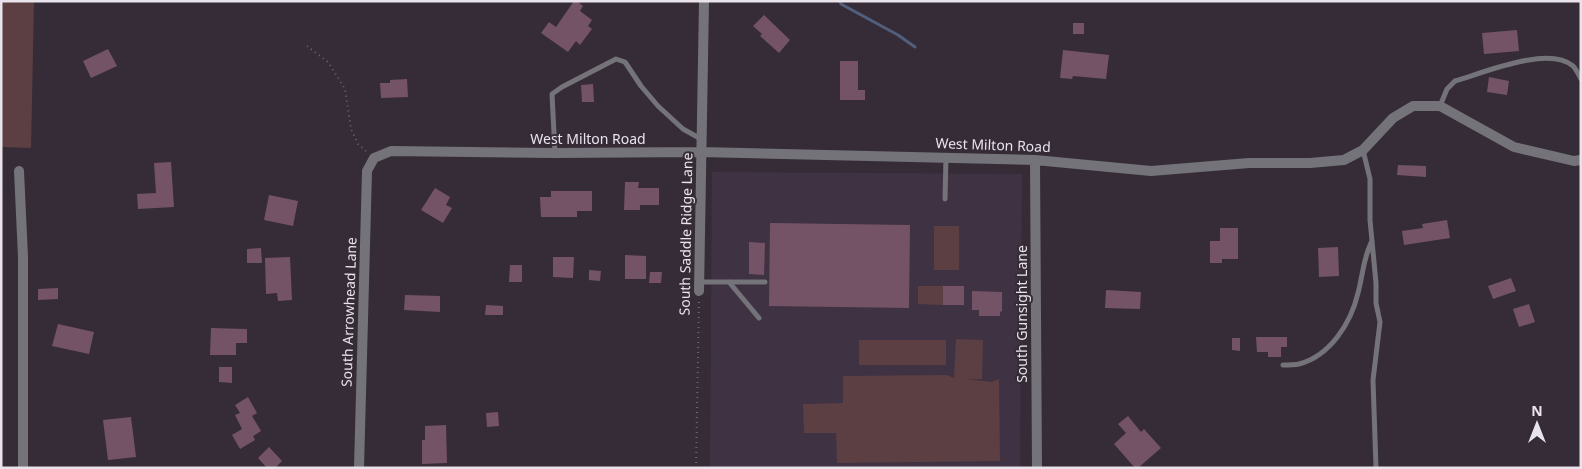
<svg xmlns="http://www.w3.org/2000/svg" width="1582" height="469" font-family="'Noto Sans',sans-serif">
<rect width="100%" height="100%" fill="#352c37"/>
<path fill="#3f3243" d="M712,172L1022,174L1020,468H710Z"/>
<path fill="#5c3f43" d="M1,1H34L31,148L1,147Z
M934,226H959V270H934Z
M918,286H943V305L918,304Z
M956,339L983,340L982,379H966L991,382L999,379L1000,461L837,463L836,433H804L803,404L843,403V376L947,375L954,378Z
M859,340H946V365H859Z"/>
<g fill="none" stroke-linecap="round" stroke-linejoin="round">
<path stroke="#515f7d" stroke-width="3" d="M840,1L841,4L898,35L915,47"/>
</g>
<path fill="#755366" d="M574,1H577L583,6L580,11L592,20L588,26L592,29L580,45L576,41L568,52L541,33L549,22L556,27Z
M764,15L790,40L779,53L760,36L762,34L753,26Z
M1073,23H1084V34H1073Z
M1517,30L1519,51L1484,54L1482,33Z
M108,49L117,66L91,78L83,61Z
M1063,50L1109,55L1106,79L1073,76L1072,79L1060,78Z
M840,61H858V90H865V100H840Z
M1489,77L1509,81L1507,95L1487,92Z
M407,79L408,97L381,98L380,83H390V80Z
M593,84L594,102H582L581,85Z
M171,162L174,207L138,209L137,194L156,193L154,163Z
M1398,165L1426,166V177L1397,175Z
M625,182H639L638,188H659V205H640V210H624Z
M435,188L450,197L446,205L452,208L443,223L421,210Z
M551,191H592V211H577V217H541L540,197H551Z
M269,195L298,201L293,226L264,220Z
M1447,220L1450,238L1404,245L1402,231L1423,228L1422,224Z
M770,223L910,225L909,308L769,306Z
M1220,228H1238V259H1222V263H1210V241H1220Z
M749,242L765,243L764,275L749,274Z
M1338,247L1339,276L1319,277L1318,248Z
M261,248L262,263H247V249Z
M625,255L646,256V279H625Z
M290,257L292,300L278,301L277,293L266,294L265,258Z
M553,257H574L573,278L553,277Z
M510,265H522V282H509Z
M589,270L601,271L600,281L589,280Z
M650,272H662L661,283H649Z
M1511,278L1516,291L1493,299L1488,286Z
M943,286H964V305H943Z
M58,288V299L38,300V289Z
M1106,290L1141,292L1140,309L1105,308Z
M972,291L1002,292V311L1000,312V316H979V310H972Z
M405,295L440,296V312L404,310Z
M1529,304L1535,322L1519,327L1513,309Z
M486,305L503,306V315H485Z
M58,324L94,332L89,354L52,346Z
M211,328L247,329V343H236V355H210Z
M1256,337H1287V347H1281V357H1268V352H1257Z
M1232,338H1240V351L1232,350Z
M219,367H232V383L219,382Z
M248,397L257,413L252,416L261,431L253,436L255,440L240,449L232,435L242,429L235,415L240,413L235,405Z
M498,412L499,426L487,427L486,413Z
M1128,416L1141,432L1144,429L1161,448L1138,468H1135L1114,444L1126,433L1118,424Z
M131,417L136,457L108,460L103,420Z
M446,425L447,463L422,464V440H425V426Z
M269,447L282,461L275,468H267L258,458Z"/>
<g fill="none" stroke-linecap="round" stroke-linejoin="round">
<path stroke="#6c646e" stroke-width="2" stroke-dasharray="1 4" stroke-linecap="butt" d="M307,46L328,62L345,89L351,129L358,144L367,152
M696,468L699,301"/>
<path stroke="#74737a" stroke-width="5" d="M1440,106L1447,89L1455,81C1483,73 1548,45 1573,66C1576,69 1579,75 1581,79
M1363,150L1370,179V220L1376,283V303L1380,322L1373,380L1376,468
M555,153L552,94L562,87L616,59L625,62L641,86L658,106L683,129L701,139
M945,199L946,157
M700,282H765
M729,282L759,318
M1283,365C1288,365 1294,365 1299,364C1330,356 1351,323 1358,293C1363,275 1363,258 1372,241"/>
<path stroke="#74737a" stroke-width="10" d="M1035,160L1037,468
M19,171L23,257V468
M699,291L704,1
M359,468L367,171L374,158L391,151L555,153L701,152L1035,160L1151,171L1249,163H1310L1344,160L1363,150L1393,118L1413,106H1440L1514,147L1574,161L1581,160"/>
</g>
<g text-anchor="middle" stroke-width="4" stroke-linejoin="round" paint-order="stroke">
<g font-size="14" fill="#e9e3eb" stroke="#352c37">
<text x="588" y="144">West Milton Road</text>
<text transform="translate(993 145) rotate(2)" y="5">West Milton Road</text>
<text transform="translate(686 234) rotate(-89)" y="5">South Saddle Ridge Lane</text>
<text transform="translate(349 312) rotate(-88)" y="5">South Arrowhead Lane</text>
<text transform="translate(1022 314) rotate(-90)" y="5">South Gunsight Lane</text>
</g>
</g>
<rect width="1582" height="469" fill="none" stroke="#e9e3eb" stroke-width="5"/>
<g transform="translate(1537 424)" stroke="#352c37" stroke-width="4" paint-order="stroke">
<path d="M0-4L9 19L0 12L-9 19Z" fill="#e9e3eb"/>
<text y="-8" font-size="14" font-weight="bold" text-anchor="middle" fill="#e9e3eb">N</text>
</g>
</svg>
